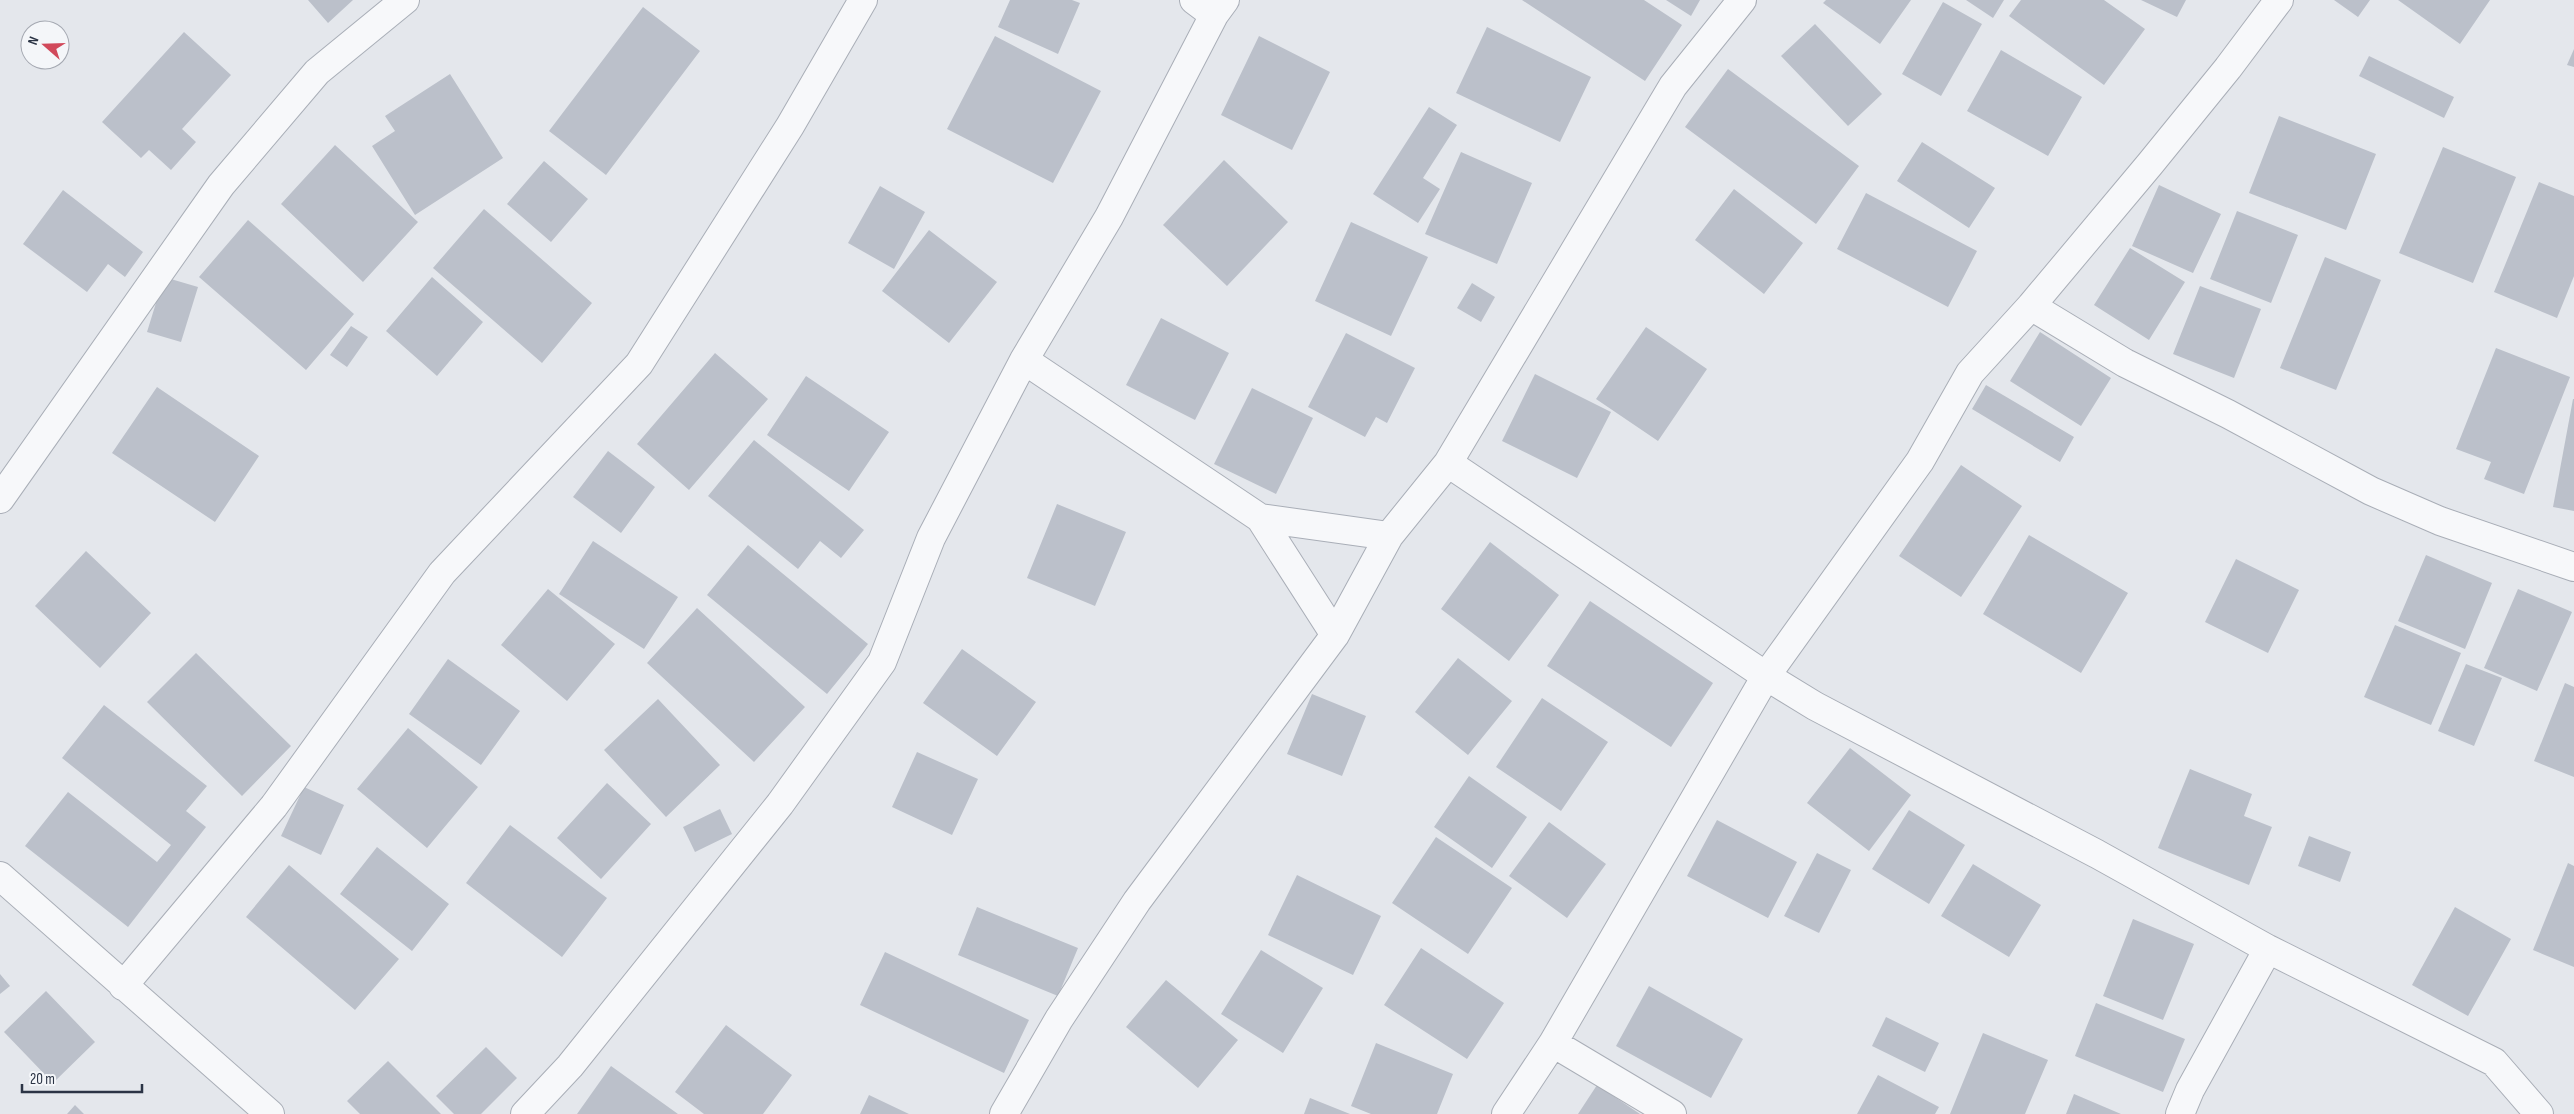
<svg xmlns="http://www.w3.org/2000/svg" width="2574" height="1114" font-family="'Sofia Sans Condensed',sans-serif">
<rect width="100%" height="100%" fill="#e4e7ec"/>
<path fill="#bbc0ca" d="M308,0H353L328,23Z
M1010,0H1072L1080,3L1058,54L998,27Z
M1522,0H1644L1682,25L1645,81Z
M1666,0H1700L1691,16Z
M1826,0H1911L1880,44L1823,3Z
M1966,0H2004L1993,18Z
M2021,0H2104L2145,29L2104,85L2009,16Z
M2141,0H2186L2177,17Z
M2334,0H2370L2358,17Z
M2398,0H2490L2460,44Z
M1943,2L1982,24L1941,96L1902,74Z
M643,7L700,51L606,175L549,131Z
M1815,24L1882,94L1848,126L1781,56Z
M1487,27L1591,77L1560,142L1456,93Z
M184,32L231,75L182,129L196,142L171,170L149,150L141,158L102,122Z
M995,36L1101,91L1053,183L947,129Z
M1259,36L1330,72L1292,150L1221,115Z
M2574,49V67L2567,65Z
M2001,50L2082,97L2048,156L1967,111Z
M2369,56L2454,97L2444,118L2359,76Z
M1728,69L1859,166L1816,224L1685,127Z
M450,74L503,158L415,215L372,146L395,131L385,116Z
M1429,107L1457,125L1423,178L1440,189L1418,223L1373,194Z
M2279,116L2376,154L2346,230L2249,193Z
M1922,142L1995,188L1969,228L1897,181Z
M335,145L418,222L363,282L281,204Z
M2443,147L2516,177L2473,283L2399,253Z
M1461,152L1532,183L1497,264L1425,234Z
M1224,160L1288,222L1227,286L1163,225Z
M544,161L588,199L551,242L507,204Z
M2539,182L2574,196V276L2557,318L2494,292Z
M2159,185L2221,214L2193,273L2132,246Z
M880,186L925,212L894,269L848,243Z
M1734,189L1803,243L1764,294L1695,240Z
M63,190L143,252L125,277L108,264L87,292L23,244Z
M1866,193L1977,251L1948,307L1837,249Z
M484,209L592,303L542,363L433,268Z
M2237,211L2298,235L2271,303L2210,279Z
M248,220L354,314L306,370L199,277Z
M1351,222L1428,257L1391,336L1315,301Z
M929,230L997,282L949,343L882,291Z
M2130,248L2185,282L2149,340L2094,305Z
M2325,257L2381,280L2336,390L2280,368Z
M164,277L198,287L181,342L147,332Z
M432,277L483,322L437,376L386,331Z
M1472,283L1495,297L1481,322L1457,308Z
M2200,286L2261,309L2234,378L2173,354Z
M1161,318L1229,353L1195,420L1126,385Z
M351,326L368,337L347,367L330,355Z
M1646,327L1707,369L1658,441L1596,399Z
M2040,332L2111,378L2081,426L2010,381Z
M1346,333L1415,368L1387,423L1376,417L1365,437L1308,407Z
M2496,348L2570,377L2524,494L2484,479L2491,462L2456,449Z
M715,353L768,399L689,490L637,444Z
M1535,374L1611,412L1577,478L1502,441Z
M806,376L889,432L849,491L767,435Z
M1986,385L2074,437L2060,462L1972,409Z
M157,387L259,456L215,522L112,453Z
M1252,388L1313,418L1276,494L1214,464Z
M2573,399H2574V511L2553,507Z
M754,440L864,530L841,558L820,541L798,569L708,496Z
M608,451L655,487L621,533L573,497Z
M1961,465L2022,506L1961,597L1899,556Z
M1057,504L1126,532L1095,606L1027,578Z
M2029,535L2128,593L2081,673L1983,614Z
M593,541L678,597L644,649L559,594Z
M1490,542L1559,595L1509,661L1441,609Z
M748,545L868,644L827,694L707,595Z
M86,551L151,613L100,668L35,606Z
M2426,555L2492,583L2465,649L2398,621Z
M2236,559L2299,590L2268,653L2205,622Z
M548,589L615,644L567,701L501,645Z
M2518,589L2572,612L2537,691L2484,668Z
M1590,601L1713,683L1671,747L1547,666Z
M697,608L805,707L754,762L647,663Z
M2395,625L2461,653L2431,725L2364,697Z
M962,649L1036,702L997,756L923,703Z
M196,653L291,746L242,796L147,702Z
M1458,658L1512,701L1468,755L1415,712Z
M448,659L520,711L481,765L409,714Z
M2466,664L2502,678L2474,746L2438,731Z
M2565,683L2574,687V777L2534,761Z
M1312,694L1366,716L1342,776L1287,754Z
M1542,698L1608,742L1561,811L1496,767Z
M658,699L720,765L666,817L604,750Z
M104,705L207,786L186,811L206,827L128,927L25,846L68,792L157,862L171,845L62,758Z
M408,728L478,787L427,848L357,789Z
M1850,748L1911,795L1869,851L1807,803Z
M917,752L978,779L952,835L892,807Z
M2190,769L2252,794L2244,816L2272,827L2249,885L2158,848Z
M1469,776L1527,817L1492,868L1434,827Z
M607,783L651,824L601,879L557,838Z
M304,787L344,805L321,855L281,836Z
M720,809L732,834L695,852L683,827Z
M1909,810L1965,845L1929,904L1872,869Z
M1717,820L1797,862L1768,918L1687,876Z
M1549,822L1606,864L1567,918L1509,876Z
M510,825L607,898L562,957L466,883Z
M2309,836L2351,852L2340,882L2298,866Z
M1436,837L1512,888L1468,954L1392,903Z
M377,847L449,904L412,951L340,894Z
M1817,853L1851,870L1819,933L1784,916Z
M2568,863L2574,866V967L2533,950Z
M1973,864L2041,905L2009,957L1941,916Z
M289,865L399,959L355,1010L246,917Z
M1297,875L1381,916L1353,975L1268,935Z
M977,907L1078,948L1058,996L958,955Z
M2455,907L2511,939L2468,1016L2412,985Z
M2133,919L2194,944L2163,1020L2103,996Z
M1421,948L1504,1003L1467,1059L1384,1005Z
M1261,950L1323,988L1283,1053L1221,1014Z
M885,952L1029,1020L1004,1073L860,1005Z
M0,974L10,986L0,994Z
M1166,980L1238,1040L1198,1088L1126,1027Z
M1649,986L1743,1039L1711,1098L1616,1046Z
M46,991L95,1042L53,1083L4,1032Z
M2096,1003L2185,1039L2163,1092L2075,1056Z
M1886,1017L1939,1043L1925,1072L1872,1046Z
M726,1025L792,1075L763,1114H704L675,1092Z
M1983,1033L2048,1060L2025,1114H1950Z
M1376,1043L1453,1074L1437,1114H1371L1351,1106Z
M486,1047L517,1078L481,1114H454L436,1096Z
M388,1061L441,1114H360L347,1101Z
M611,1066L678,1114H577Z
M1878,1075L1939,1107L1935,1114H1857Z
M1597,1085L1640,1114H1578Z
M2074,1094L2121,1114H2066Z
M869,1095L909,1114H860Z
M1310,1098L1350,1114H1304Z
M75,1105L84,1114H67Z"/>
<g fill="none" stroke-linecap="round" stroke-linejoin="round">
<g stroke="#a9aeb7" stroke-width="30">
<path id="street" d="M1194,0L1214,15
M2031,306L2125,363L2228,414L2371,491L2440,521L2574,567
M1024,360L1260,518L1335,635
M1448,463L1766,676L1815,706L2097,854L2268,949L2494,1062L2539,1114
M0,499L221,185L317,72L405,0
M1260,518L1389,536
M0,876L270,1114
M123,986L274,806L442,573L639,364L790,126L863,0
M1553,1043L1672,1114
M525,1114L570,1066L780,804L882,662L931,538L1024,360L1109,217L1214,15L1225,0
M1004,1114L1059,1019L1137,901L1335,635L1389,536L1448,463L1673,86L1742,0
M1506,1114L1553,1043L1766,676L1920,461L1970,373L2031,306L2150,164L2228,68L2279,0
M2180,1114L2190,1090L2268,949"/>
</g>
<use href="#street" stroke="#f7f8fa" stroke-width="28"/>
</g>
<g transform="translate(45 45) rotate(290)"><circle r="24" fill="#f4f6f9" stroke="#a4a8b1"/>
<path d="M0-4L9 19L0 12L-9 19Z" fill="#d1495b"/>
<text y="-8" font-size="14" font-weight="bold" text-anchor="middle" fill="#2b3445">N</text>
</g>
<path d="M22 1084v8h120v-8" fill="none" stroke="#2b3445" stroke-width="2.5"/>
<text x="30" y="1084" font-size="15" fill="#2b3445" stroke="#f4f6f9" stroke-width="4" paint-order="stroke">20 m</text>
</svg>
